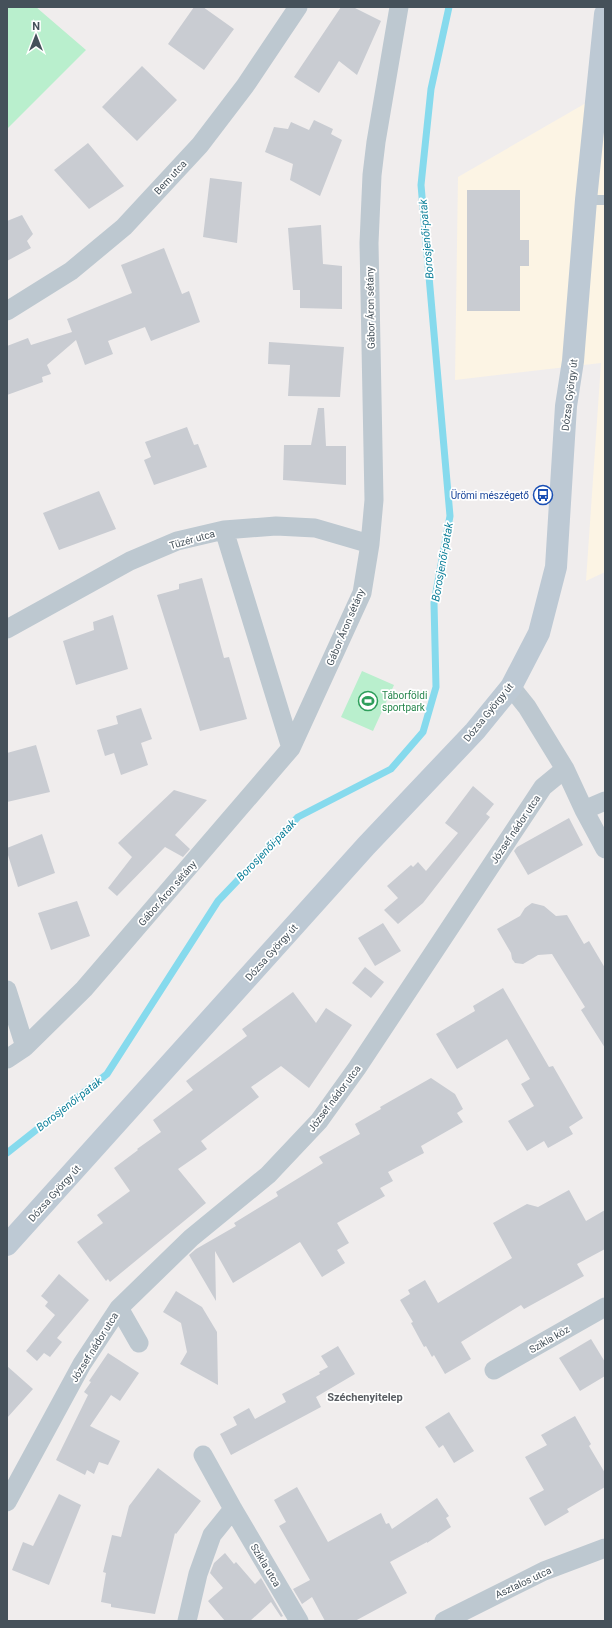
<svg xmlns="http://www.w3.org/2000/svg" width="612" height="1628" font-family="Roboto,sans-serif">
<rect width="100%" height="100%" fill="#f0eded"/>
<path fill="#fcf4e4" d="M605,92V572L586,581L601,363L455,380L458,177Z"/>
<path fill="#b9efcd" d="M7,7H36L86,50L7,129Z
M362,671L394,685L373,731L341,717Z"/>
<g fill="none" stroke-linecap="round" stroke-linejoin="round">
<path stroke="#86daed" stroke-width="7" d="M7,1153L107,1074L218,901L298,817L391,769L423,732L436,687L434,603L450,516L421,185L431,89L449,7"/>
</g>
<path fill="#c9ccd2" d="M194,7H203L234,29L204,70L168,44Z
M341,7H353L381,21L357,75L339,61L319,93L294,77Z
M142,66L177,100L137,141L102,107Z
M314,120L333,129L331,134L342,140L320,196L290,180L293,164L265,152L274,127L288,129L291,122L309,130Z
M88,143L124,186L89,209L54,170Z
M210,178L242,182L237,243L203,237Z
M467,190H520V240H529V266H520V311H467Z
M22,215L33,234L27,241L31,248L7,261V221Z
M321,225L323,264L342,266V309L300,308V290H293L288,228Z
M164,248L182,294L189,291L200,322L151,341L145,327L108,341L113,354L85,365L76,340L47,365L51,374L42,377L43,382L7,395V346L28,338L31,345L72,332L67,319L132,293L121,265Z
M269,342L344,347L340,397L288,396L290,365L268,364Z
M318,408H324L326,446H346V485L283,480L284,445H311Z
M187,427L194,445L198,444L207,467L154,485L144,460L151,457L145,442Z
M99,491L116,529L59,550L43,513Z
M202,578L224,658L229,657L247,719L200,731L157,595L179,589V584Z
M113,615L128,669L76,685L63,641L94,630L93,622Z
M141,708L152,739L141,743L148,765L121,775L114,753L105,756L97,730L118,724L116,716Z
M36,745L50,792L7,802V753Z
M473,786L494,804L486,814L490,817L423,903L398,924L384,910L398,898L387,886L411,865L413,867L418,862L426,871L458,833L445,823Z
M174,790L207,800L175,835L190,849L183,857L165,847L117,896L108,888L132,857L118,843Z
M569,818L583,845L528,875L514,851L517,847Z
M42,834L55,873L18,887L7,852V848Z
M77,901L90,936L51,950L38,913Z
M532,903L544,906L556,916L567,915L584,944L589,941L605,968V1048L581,1010L585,1007L552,954L538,955L523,964L515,963L512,959L511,953L497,929L520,916L525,908Z
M383,923L401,951L375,966L358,938Z
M365,967L384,982L371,998L352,983Z
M503,988L549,1067L553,1066L583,1118L569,1127L573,1134L548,1148L544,1141L527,1151L508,1121L534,1106L521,1084L530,1079L507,1039L457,1069L436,1034L475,1011L473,1006Z
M293,992L316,1023L326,1008L352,1025L309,1088L281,1066L251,1087L259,1097L201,1141L207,1149L178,1169L206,1203L110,1282L108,1279L106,1281L77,1242L103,1223L97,1215L130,1191L114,1168L138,1150L137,1149L161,1132L153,1120L193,1090L186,1081L247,1036L242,1029Z
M431,1078L455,1094L463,1109L457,1113L463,1122L421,1146L424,1153L388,1172L393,1181L380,1188L385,1196L337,1223L349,1243L337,1250L345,1263L322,1277L300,1242L233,1283L215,1251L216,1301L189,1255L196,1249L236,1226L234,1223L278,1196L276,1192L323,1163L319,1157L360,1134L355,1124L381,1109L380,1107Z
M569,1190L586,1221L605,1210V1249L577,1264L584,1276L524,1309L521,1305L461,1342L471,1359L445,1374L434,1355L432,1357L426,1346L424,1347L411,1323L413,1322L400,1300L410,1294L408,1290L425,1280L438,1303L512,1258L493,1223L527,1204L538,1207Z
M59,1274L89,1300L57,1338L62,1342L50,1357L44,1353L37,1361L26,1351L55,1315L45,1306L48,1302L41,1296Z
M176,1291L202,1307L217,1332L218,1385L180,1364L187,1352L181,1323L163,1312Z
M591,1339L605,1362V1376L580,1391L559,1358Z
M338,1346L355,1374L316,1397L321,1407L231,1455L220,1434L237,1425L233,1417L249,1408L255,1419L286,1402L282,1394L320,1374L319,1372L328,1367L321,1356Z
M108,1353L139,1373L120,1401L111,1395L90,1426L120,1441L108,1465L99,1462L94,1474L87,1470L85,1475L56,1460L88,1395L84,1392L91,1382L89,1381Z
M7,1366L33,1389L7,1418Z
M449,1412L474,1451L454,1463L443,1445L439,1448L425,1427Z
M575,1416L591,1444L589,1446L605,1473V1487L567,1509L569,1512L545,1526L529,1498L544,1490L525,1457L547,1445L541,1435Z
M158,1468L201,1501L176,1534L175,1533L155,1614L111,1607V1604L101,1602L106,1573L103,1572L112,1535L121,1537L129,1506Z
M297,1487L328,1542L381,1513L386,1524L389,1523L392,1529L437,1498L449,1516L446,1518L451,1527L427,1543V1542L390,1562L407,1593L355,1621H325L312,1597L302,1604L293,1589L310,1580L279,1526L286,1522L274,1500Z
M59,1494L81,1505L49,1585L12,1570L23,1542L33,1546Z
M225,1553L234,1564L236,1562L255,1584L261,1578L283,1616L281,1617L271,1602L250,1621H225L208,1601L223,1588L210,1573L214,1563Z"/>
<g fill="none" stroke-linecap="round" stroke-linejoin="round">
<path stroke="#bdc8d0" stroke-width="10" d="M586,200H605"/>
<path stroke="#bdc8d0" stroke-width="19" d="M7,311L71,271L124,227L200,145L245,86L298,7
M224,530L291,748
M7,629L130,561L177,541L224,530L276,526L315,528L370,544
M511,687L527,707L565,769L584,810L605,849
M584,810L605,801
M7,990L25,1047
M7,1059L25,1047L84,989L291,748L362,593L370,544L374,500L369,243L372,175L376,142L399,7
M119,1308L139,1343
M494,1370L605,1307
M203,1455L233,1509L299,1621
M7,1502L82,1364L119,1308L191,1238L268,1175L319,1121L357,1068L543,787L565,769
M187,1621L198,1574L212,1535L233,1509
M444,1621L544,1571L605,1548"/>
<path stroke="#bdc9d4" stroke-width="22" d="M7,1245L366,846L475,731L511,687L539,633L556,567L566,406L573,361L586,200L605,14"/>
</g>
<defs>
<g id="bus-ring" transform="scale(1)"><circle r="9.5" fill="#fff" stroke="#1a4fb4" stroke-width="1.5"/><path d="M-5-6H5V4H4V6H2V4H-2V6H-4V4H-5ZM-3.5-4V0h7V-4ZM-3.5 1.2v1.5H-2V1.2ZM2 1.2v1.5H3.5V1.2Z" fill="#1a4fb4"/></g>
<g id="stadium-ring" transform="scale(1)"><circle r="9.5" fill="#fff" stroke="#2e9e5b" stroke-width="1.5"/><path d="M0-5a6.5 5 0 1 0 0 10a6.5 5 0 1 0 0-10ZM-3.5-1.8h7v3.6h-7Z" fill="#2e9e5b"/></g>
</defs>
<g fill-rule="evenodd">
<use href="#bus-ring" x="543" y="495"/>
<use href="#stadium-ring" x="368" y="701"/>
</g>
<g text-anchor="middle" stroke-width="3.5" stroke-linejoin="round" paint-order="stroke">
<g font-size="10" fill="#45515a" stroke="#fff">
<text transform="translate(170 177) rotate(-47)" y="4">Bem utca</text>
<text transform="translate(370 308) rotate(-91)" y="4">Gábor Áron sétány</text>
<text transform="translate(569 395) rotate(-83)" y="4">Dózsa György út</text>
<text transform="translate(192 539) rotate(-16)" y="4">Tüzér utca</text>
<text transform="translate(345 627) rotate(-67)" y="4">Gábor Áron sétány</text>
<text transform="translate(488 712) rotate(-51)" y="4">Dózsa György út</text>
<text transform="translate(515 829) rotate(-56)" y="4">József nádor utca</text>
<text transform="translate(167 893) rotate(-49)" y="4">Gábor Áron sétány</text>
<text transform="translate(271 952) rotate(-48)" y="4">Dózsa György út</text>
<text transform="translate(334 1098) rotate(-53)" y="4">József nádor utca</text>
<text transform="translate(54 1193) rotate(-48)" y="4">Dózsa György út</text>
<text transform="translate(549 1339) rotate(-30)" y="4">Szikla köz</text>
<text transform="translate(94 1347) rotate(-58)" y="4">József nádor utca</text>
<text transform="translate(266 1565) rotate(59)" y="4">Szikla utca</text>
<text transform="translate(523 1582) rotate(-25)" y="4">Asztalos utca</text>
</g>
<g font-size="10" fill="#164399" stroke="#fff" text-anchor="end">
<text x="529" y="499">Ürömi mészégető</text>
</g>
<g font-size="10" fill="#27864d" stroke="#fff" text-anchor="start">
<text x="382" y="699">Táborföldi<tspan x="382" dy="12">sportpark</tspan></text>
</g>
<g font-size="11" font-style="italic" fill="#0b7f99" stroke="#fff">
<text transform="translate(426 239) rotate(-95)" y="4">Borosjenői-patak</text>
<text transform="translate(442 562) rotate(-80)" y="4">Borosjenői-patak</text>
<text transform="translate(266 850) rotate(-46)" y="4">Borosjenői-patak</text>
<text transform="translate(69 1104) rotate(-38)" y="4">Borosjenői-patak</text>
</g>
<g font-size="11" font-weight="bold" fill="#595d62" stroke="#fff">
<text x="365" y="1401">Széchenyitelep</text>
</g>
</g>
<rect width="612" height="1628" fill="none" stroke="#45515a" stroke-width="16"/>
<g transform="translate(36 36)" stroke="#ffffff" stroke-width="3" paint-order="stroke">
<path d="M0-3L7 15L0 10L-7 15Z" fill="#45515a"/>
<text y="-6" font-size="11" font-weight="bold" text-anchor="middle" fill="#45515a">N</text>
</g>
</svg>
